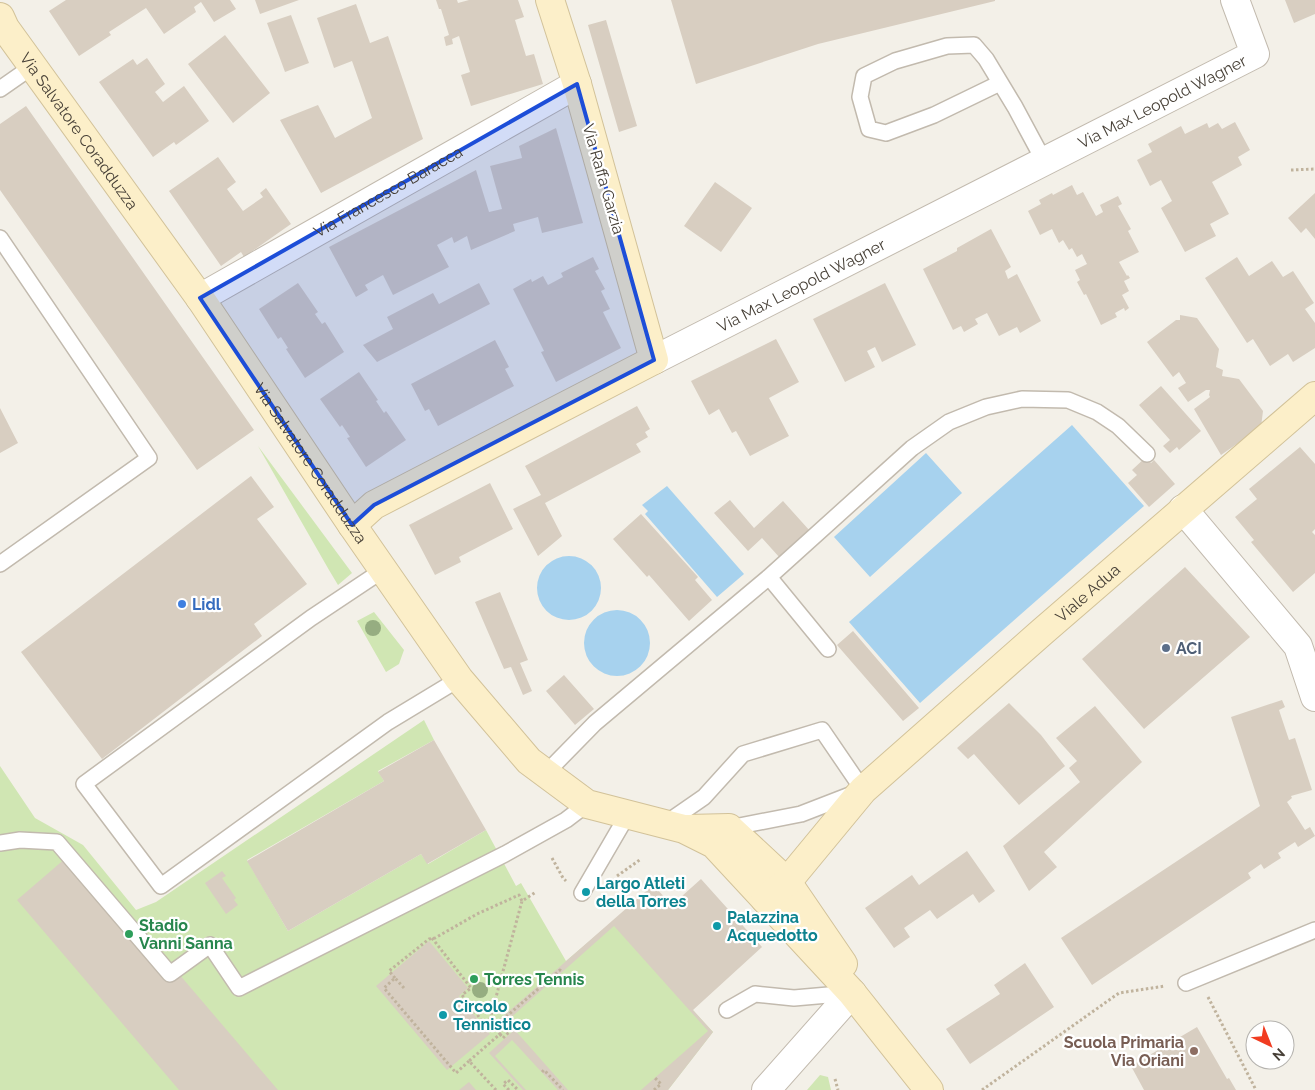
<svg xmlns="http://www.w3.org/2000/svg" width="1315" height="1090" font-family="Raleway,sans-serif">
<rect width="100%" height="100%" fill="#f3f0e8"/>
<path fill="#d0e6b3" d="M258,446L352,573L338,585L329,570Z
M374,612L404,650L399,664L386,672L357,621Z
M424,720L434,740L378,771L384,781L247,860L288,931L421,854L428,864L486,830L516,886L521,883L566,961L612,922L713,1032L668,1090H0V766L35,818L83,845L136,910L156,902Z
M820,1075L828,1077L831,1090H807Z"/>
<path fill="#a7d2ee" d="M1072,425L1144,506L920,703L849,622Z
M926,453L962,493L870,577L834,537Z
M667,486L744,574L717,597L645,514L648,511L642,505Z
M537 588a32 32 0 1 1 64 0a32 32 0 1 1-64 0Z
M584 643a33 33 0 1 1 66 0a33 33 0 1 1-66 0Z"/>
<path fill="#d8cec1" d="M66,0H230L236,9L214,22L201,2L194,7L196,12L164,34L146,8L109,32L111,35L79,56L49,11Z
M255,0H299L260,14Z
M436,0H457L458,3L469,0H518L524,17L515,20L526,56L534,54L543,84L471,106L461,75L470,72L459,36L452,39L453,44L446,46L444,37L449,35L441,9H439Z
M671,0H995V1L818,44L696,84Z
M1285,0H1315V14L1294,23Z
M356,4L370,43L388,36L423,139L321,193L280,120L318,105L335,138L372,118L352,61L334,68L317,18Z
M291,15L309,63L285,72L267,23Z
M606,20L637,126L619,132L588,25Z
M225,35L270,93L233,123L188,64Z
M147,58L165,84L155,92L163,102L184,86L209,121L176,145L174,142L153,157L99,82L133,59L137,65Z
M26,106L254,430L197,470L0,190V124Z
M1235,122L1250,150L1238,157L1242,165L1212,182L1229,214L1210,224L1216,236L1185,252L1161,208L1172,201L1161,180L1150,186L1137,160L1152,152L1148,144L1181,126L1185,134L1207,123L1209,128L1218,123L1222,129Z
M556,128L583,223L542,233L538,217L513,224L515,231L471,250L467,236L454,243L452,237L437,245L449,267L393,295L383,275L365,285L368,290L356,297L329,247L476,170L489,212L502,209L490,166L522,158L519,146Z
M218,157L236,182L227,189L243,211L263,197L260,193L266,188L291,224L244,257L241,252L221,266L169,191Z
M715,182L752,208L721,252L684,226Z
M1072,185L1077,195L1083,192L1096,216L1103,212L1100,205L1118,196L1122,204L1118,206L1131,229L1128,231L1139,252L1119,262L1127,276L1128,275L1130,278L1124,281L1129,291L1122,295L1129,308L1125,311L1124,308L1115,313L1117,317L1101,325L1086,294L1084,295L1077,282L1080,280L1075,270L1087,264L1082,254L1077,257L1072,248L1069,250L1063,240L1059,243L1052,229L1040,235L1028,211L1041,204L1039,200L1052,193L1053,195Z
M1315,193V239L1306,228L1301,233L1288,218Z
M991,229L1011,267L1005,271L1008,279L1017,274L1041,321L1020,333L1017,327L999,336L987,313L975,319L978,324L964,332L961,326L953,330L923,269L957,251V248Z
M593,257L599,269L595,271L605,289L601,291L610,309L603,312L621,348L556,382L541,352L544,351L513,289L531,279L532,282L543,276L548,285L563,277L561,273Z
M1237,257L1249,276L1272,261L1283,277L1293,271L1314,303L1305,309L1315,323V348L1293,362L1288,354L1270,366L1253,339L1247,343L1205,278Z
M298,283L318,312L315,314L322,324L325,322L344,352L305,378L286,349L288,348L281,337L278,339L259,309Z
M479,283L490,304L377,362L363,345L393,329L387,317L433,293L439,304Z
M885,283L916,345L882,362L875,347L867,351L875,367L845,382L813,319Z
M1180,315L1197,318L1219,349L1216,367L1223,370L1222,376L1239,379L1263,411L1261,427L1221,455L1194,409L1210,397L1209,395L1210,390H1206L1188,402L1178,388L1186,383L1179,372L1173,377L1147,342L1176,320H1180Z
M776,339L799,382L769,398L789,436L750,456L736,431L732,433L719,409L709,415L691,381Z
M495,340L509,367L505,369L514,386L438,426L429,409L425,411L411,384Z
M359,372L378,400L376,401L384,413L386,411L406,440L366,467L347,438L350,437L342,425L340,427L320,399Z
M1161,386L1201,431L1179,450L1177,447L1170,453L1163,446L1170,440L1139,405Z
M637,406L650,429L645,432L648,437L636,444L641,452L545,503L562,536L538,556L513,509L541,495L525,466Z
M0,408L18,443L0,453Z
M1300,447L1315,464V529L1312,532L1315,535V573L1293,592L1251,542L1254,540L1235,517L1257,499L1249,489Z
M1146,457L1151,463L1154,460L1175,484L1149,507L1128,483L1137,475L1132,470Z
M251,476L274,507L257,519L307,584L254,624L262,636L102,759L21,652Z
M490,483L513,529L459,557L461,562L435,575L409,525Z
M730,500L754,528L783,501L810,531L780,558L762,538L748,551L714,513Z
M641,514L698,577L695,580L712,600L689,621L649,575L647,577L613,539Z
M1185,567L1250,637L1144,729L1082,659Z
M500,592L528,660L520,663L532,691L523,695L511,667L504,669L475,602Z
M853,631L919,708L903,721L837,645Z
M564,675L594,709L575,725L546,691Z
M1282,700L1285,707L1279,710L1289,740L1295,738L1312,790L1291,796L1292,798L1287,802L1305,830L1310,827L1315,836L1298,847L1295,842L1278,853L1281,858L1264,869L1261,864L1248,873L1251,878L1092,985L1061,938L1260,806L1231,717Z
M1009,703L1041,735L1065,766L1019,805L974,754L968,759L957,748Z
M1095,706L1142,762L1044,852L1057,867L1029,891L1003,846L1080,782L1069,768L1077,761L1056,738Z
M434,740L486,830L427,864L421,854L288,931L247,861L384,781L378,772Z
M74,851L278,1090H179L17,900Z
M967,851L995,891L979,903L973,894L937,919L930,910L904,928L910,937L894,948L865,908L912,875L919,885Z
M222,871L226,876L222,878L236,898L234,900L238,905L226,914L205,883Z
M701,879L762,947L693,1010L713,1032L668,1090H641L708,1031L614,926L507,1021L568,1090H558L512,1040L495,1056L526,1090H523L489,1053L512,1032L500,1019L653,885L672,905Z
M429,941L468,988L459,996L490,1034L447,1070L376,986Z
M1025,963L1054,1007L970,1064L946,1029L1000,994L994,985Z
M1197,1027L1227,1079L1229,1078L1236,1090H1144L1131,1066Z
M469,1082L476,1090H459Z"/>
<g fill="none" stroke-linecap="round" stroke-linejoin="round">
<g stroke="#c2baae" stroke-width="18">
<path id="service" d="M1000,83L934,115L886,133L869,129L860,97L864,76L895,61L947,46L974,45L986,59L1015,107L1044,161
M0,89L33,66
M0,238L149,458L0,564
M383,570L311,618L84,784L161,886L388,722L459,679
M828,649L769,577L912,448L949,422L986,407L1022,399L1068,400L1097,412L1118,426L1147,454
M545,774L595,723L769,577
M665,824L704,797L743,754L822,730L863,790L801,814L729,828
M0,843L20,840L57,842L170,974L210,945L239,988L505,854L566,820L587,804
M582,893L628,814
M1186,983L1315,930
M727,1010L755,994L794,998L851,993"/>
</g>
<g stroke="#c2baae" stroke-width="30">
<g id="minor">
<path id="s1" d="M200,298L577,84"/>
<path id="s2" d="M654,360L1255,54L1235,0"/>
<path d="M1183,509L1298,646L1315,697"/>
<path d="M766,1090L852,993"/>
</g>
</g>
<g stroke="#d2c299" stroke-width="30">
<g id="secondary">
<path id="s3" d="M0,17L5,28L200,298L352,525L459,679L529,761L587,804L684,829L714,844L852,993L929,1090"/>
<path d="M352,525L374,505L654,360L577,84L550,0"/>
<path d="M688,829L729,828L787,882L843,964"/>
<path id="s4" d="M765,899L787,882L863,790L1042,632L1315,396"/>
</g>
</g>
<path stroke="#c0b39d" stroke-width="3" stroke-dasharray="2.5 2.5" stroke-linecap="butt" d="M1291,170L1315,169
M552,858L563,878L566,881
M617,876L641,859
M432,938L471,988L462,995L483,1022L489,1023
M395,978L389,971L429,939L435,938L477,914L519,895L522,901
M404,988L395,978L384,988L456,1073L469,1061
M1208,997L1256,1090
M500,1034L503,1038L509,1032L500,1022L560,970L562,972
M542,1072L544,1070L563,1090
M835,1079L838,1090
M496,1090L469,1061L500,1034L489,1023L522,901L536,892
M509,1090L503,1084L508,1080L518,1090
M654,1090L661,1084L655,1078
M982,1090L1119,993L1165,986"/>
<use href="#service" stroke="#fff" stroke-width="15"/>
<use href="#minor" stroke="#fff" stroke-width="28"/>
<use href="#secondary" stroke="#fcefc9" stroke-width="28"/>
</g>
<g fill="#96ad81">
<circle cx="373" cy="628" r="8"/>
<circle cx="480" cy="990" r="8"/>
</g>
<path fill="#1d4ed8" fill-opacity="0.2" stroke="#1d4ed8" stroke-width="4" stroke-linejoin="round" d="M577,84L654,360L374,505L352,525L200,298Z"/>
<circle fill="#3f7fe0" stroke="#fff" stroke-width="2" cx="182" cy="604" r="5"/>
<circle fill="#5c6f8a" stroke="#fff" stroke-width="2" cx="1166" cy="648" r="5"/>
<g fill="#0f9aa8" stroke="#fff" stroke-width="2">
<circle cx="586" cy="892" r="5"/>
<circle cx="717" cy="926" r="5"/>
<circle cx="443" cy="1015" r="5"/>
</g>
<g fill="#2e9e5b" stroke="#fff" stroke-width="2">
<circle cx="129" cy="934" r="5"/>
<circle cx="474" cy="979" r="5"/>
</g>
<circle fill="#8d6e63" stroke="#fff" stroke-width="2" cx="1194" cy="1051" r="5"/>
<g text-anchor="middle" stroke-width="4.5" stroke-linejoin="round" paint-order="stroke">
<g font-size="16" fill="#474037" stroke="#fff">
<text dy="6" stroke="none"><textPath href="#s2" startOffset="570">Via Max Leopold Wagner</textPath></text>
<text dy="6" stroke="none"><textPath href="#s3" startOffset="139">Via Salvatore Coradduzza</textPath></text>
<text transform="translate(604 179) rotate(74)" y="6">Via Raffa Garzia</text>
<text dy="6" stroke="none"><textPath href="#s1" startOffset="216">Via Francesco Baracca</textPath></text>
<text dy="6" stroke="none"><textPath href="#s2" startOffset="165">Via Max Leopold Wagner</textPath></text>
<text dy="6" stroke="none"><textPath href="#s3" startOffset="544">Via Salvatore Coradduzza</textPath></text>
<text dy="6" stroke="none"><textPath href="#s4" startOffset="446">Viale Adua</textPath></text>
</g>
<g font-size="16" font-weight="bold" fill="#366cbe" stroke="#fff" text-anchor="start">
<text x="192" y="610">Lidl</text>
</g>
<g font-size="16" font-weight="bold" fill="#4e5e75" stroke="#fff" text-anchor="start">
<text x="1176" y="654">ACI</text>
</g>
<g font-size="16" font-weight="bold" fill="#0d838f" stroke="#fff" text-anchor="start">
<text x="596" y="889">Largo Atleti<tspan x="596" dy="18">della Torres</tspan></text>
<text x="727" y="923">Palazzina<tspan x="727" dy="18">Acquedotto</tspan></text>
<text x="453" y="1012">Circolo<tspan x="453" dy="18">Tennistico</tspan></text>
</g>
<g font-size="16" font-weight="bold" fill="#27864d" stroke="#fff" text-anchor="start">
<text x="139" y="931">Stadio<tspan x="139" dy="18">Vanni Sanna</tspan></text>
<text x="484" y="985">Torres Tennis</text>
</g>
<g font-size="16" font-weight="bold" fill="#785e54" stroke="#fff" text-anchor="end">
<text x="1184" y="1048">Scuola Primaria<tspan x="1184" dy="18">Via Oriani</tspan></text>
</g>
</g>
<g transform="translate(1270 1045) rotate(137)"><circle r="24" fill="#ffffff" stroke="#b5b3af"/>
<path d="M0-4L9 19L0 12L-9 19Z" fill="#f13c21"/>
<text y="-8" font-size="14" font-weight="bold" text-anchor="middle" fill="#474037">N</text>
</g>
</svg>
